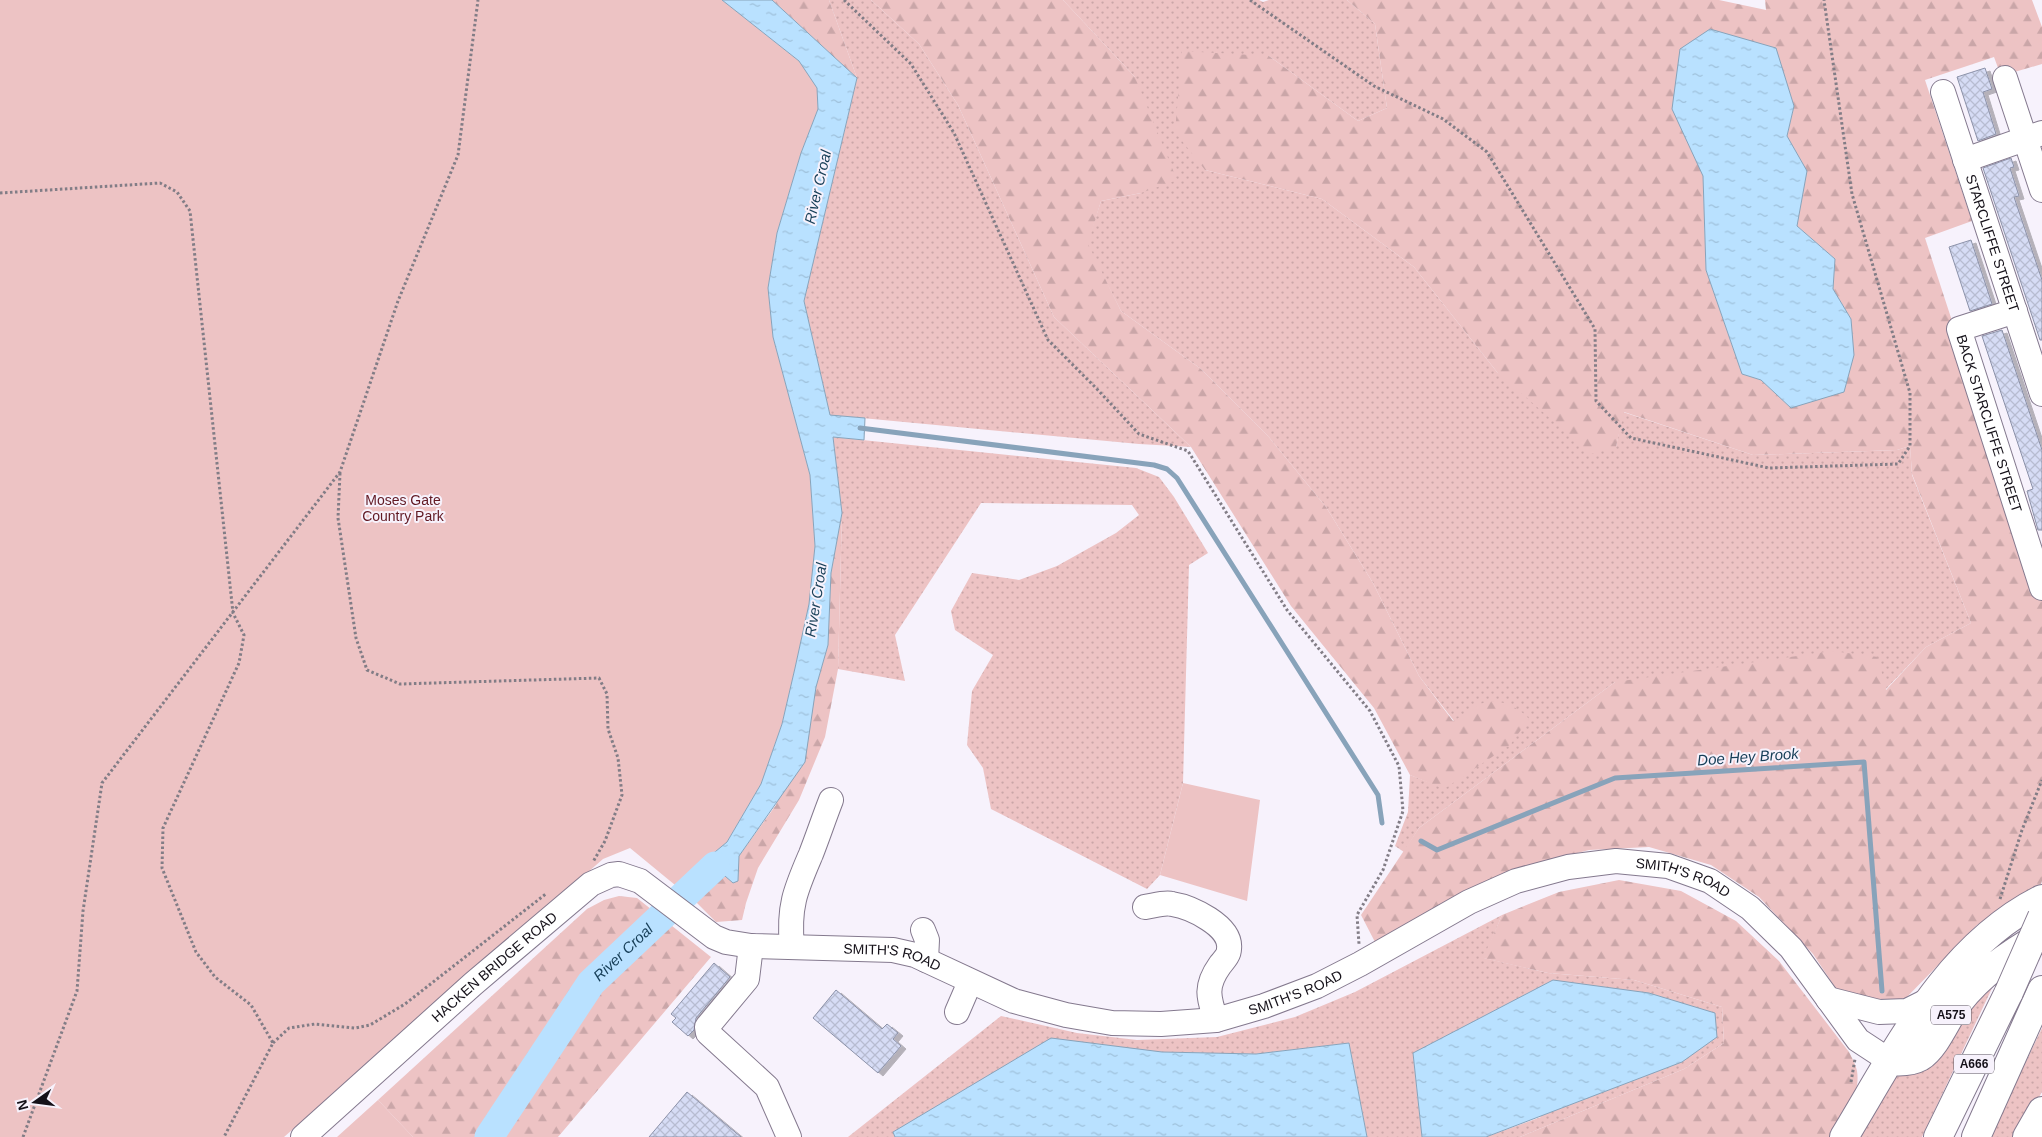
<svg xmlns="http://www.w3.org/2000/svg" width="2042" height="1137" font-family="Helvetica,sans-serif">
<defs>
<pattern id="grass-dots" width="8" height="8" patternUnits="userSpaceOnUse" patternTransform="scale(1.25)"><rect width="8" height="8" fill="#edc3c4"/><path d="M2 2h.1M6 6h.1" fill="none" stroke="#caa6a8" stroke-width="1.8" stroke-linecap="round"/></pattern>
<pattern id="forest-firs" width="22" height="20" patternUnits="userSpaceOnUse" patternTransform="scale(1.25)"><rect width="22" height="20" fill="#edc3c4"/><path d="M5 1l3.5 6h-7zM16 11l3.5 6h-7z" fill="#caa6a8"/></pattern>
<pattern id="water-ripples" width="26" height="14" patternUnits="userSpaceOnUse" patternTransform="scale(1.25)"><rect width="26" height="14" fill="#b9e1ff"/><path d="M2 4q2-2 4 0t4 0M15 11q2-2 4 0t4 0" fill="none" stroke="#9ec0da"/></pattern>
<pattern id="building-cross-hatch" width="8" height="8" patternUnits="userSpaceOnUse" patternTransform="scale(1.25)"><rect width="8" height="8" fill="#d6dcf5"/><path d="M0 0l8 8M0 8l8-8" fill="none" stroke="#b7bcd1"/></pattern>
<filter id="shadow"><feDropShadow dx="5" dy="3" stdDeviation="0" flood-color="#0004"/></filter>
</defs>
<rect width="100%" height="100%" fill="#f7f2fc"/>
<path fill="url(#grass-dots)" d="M829,0H871L919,44L958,105L1054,317L1191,447L1139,444L830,415L804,301L857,78Z
M1063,0H1259L1263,2L1269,0H1347L1375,24L1387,108L1358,121L1269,56L1205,170L1322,199L1414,267L1497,372L1616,447L1623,412L1753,455L1897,450L1910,446L1912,475L1971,623L1926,647L1885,690L1615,682L1419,828L1404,852L1395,846L1408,812L1410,775L1444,788L1454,721L1419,676L1373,583L1326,507L1268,436L1201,369L1121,311L1087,244L1101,201L1141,193L1135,77Z
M833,437L1136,468L1159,477L1174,497L1208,553L1189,565L1183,783L1160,875L1147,889L991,809L983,768L967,745L972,691L993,655L955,630L951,611L972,573L1019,580L1057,566L1116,533L1139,515L1132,505L981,503L895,635L905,681L838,669L842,513Z
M1502,915L1484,958L1548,973L1634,980L1722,1007L1724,1043L1684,1069L1520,1137H1486L1541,1117L1413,1053L1422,1137H1367L1349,1043L1256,1054L1162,1052L893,1132L895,1137H848L1001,1016L1077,1033L1137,1040L1217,1037L1295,1017L1355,992Z
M2001,969L1922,1137H1856L1895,1071Z
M2042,1028V1092L2016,1137H1990Z"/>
<path fill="url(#forest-firs)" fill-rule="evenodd" d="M772,0H829L857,78Z
M871,0H1063L1135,77L1177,180L1141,193L1101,201L1088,244L1121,311L1201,369L1268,436L1326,507L1373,583L1419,676L1453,721C1463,716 1473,707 1483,703C1498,697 1520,708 1529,719L1510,745L1444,789L1410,775L1374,708L1291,606L1191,447L1054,317L958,105L919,44Z
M1347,0H1719L1766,10L1765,0H2032L2042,27V64L2001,76L1994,57L1925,80L1972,221L1925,238L2042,597V881L2041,884L1977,925L1906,998L1877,1004L1837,990L1813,954L1759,897L1711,865L1649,847L1589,850L1527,866L1463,895L1375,942L1361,915L1419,828L1615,682L1832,651L1878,657L1886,690L1926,647L1971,623L1912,474L1910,446L1897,450L1753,455L1624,412L1616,447L1591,454L1497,372L1414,267L1322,199L1205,170L1175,132L1182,51L1269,56L1358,121L1387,108L1375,24ZM1794,106L1787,136L1806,171L1797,226L1835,259L1833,289L1851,319L1791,408L1761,380L1742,374L1706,270L1703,176Z
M842,513L838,669L825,737L799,800L758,868L746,903L742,920L716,922L696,902L725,876L738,881L739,856L776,805L816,687L828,645L831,573Z
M1619,880L1681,891L1736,921L1779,961L1849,1052C1852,1058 1856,1065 1857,1071C1861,1096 1843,1117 1831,1137H1520L1684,1069L1724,1043L1722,1007L1634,980L1548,973L1483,958L1502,915L1559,892Z
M619,896L637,898L711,957L558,1137H413L378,1100L587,909L604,900Z"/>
<path fill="#edc3c4" d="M0,0H722L799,61L817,88L818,109L801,153L777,233L768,288L773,337L810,475L815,546L809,604L795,668L782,724L761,784L727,842L675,885L630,848L603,859L284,1137H0Z
M1183,783L1260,800L1247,901L1160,875Z
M378,1100L413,1137H337Z"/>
<path fill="url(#water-ripples)" stroke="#88a3ba" d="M722,0H772L857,78L804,301L830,415L865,418L864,440L833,437L842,513L831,573L828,645L816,687L805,762L739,856L738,881L733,883L725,876L696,902L675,885L727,842L761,784L782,724L795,668L809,604L815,546L810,475L773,337L768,288L777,233L801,153L818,109L817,88L799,61Z
M1710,29L1776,48L1794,106L1787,136L1807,171L1797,226L1835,259L1833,289L1851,319L1854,355L1844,392L1791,408L1761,380L1742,374L1706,270L1703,176L1672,109L1680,49Z
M1553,980L1649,993L1715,1013L1717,1037L1682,1062L1486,1137H1422L1413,1053Z
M1051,1038L1162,1052L1256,1054L1349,1043L1367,1137H895L893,1132Z"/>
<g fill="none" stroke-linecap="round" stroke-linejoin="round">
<path stroke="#88a3ba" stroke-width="5" d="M860,428L1154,465L1167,469L1177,478L1378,795L1382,823
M1421,841L1437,850L1615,778L1864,762L1882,991"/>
<path stroke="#b9e1ff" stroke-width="29" id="s1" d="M489,1137L591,983L715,866"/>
</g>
<path fill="url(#building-cross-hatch)" stroke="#8c92a9" filter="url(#shadow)" d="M1985,68L1992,89L1983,92L1996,134L1978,141L1957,77Z
M2011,158L2014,167L2010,168L2019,196L2014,197L2042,280V340H2040L1983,168Z
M1971,240L1992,304L1970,311L1949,247Z
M2002,330L2042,450V530H2038L2027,491L2033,489L1982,336Z
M714,963L730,977L696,1018L694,1030L688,1036L672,1022L676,1018L671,1014Z
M836,990L882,1029L887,1024L898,1033L893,1039L901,1046L878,1073L813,1018Z
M687,1092L741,1137H649Z"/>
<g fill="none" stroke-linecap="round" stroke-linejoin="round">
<g stroke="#84798e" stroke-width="26">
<g id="minor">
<path d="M2005,78L2042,190"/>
<path id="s2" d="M1943,92L2042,394"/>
<path d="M1965,160L2042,133"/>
<path id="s3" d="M2015,311L1959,329L2042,588"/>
<path d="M1145,907C1153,906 1164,902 1172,904C1191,907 1232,926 1229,949C1229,955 1224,960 1220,965C1205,986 1208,997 1216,1020"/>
<path d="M923,930L927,940L926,960"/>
<path d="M751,946L747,979L707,1027L708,1033L767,1087L789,1137"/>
<path d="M792,946C788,906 796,889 811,854C818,836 824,818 831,800"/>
<path d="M1828,999L1879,1012L1907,1011L1929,1000"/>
<path d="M957,1012L970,982"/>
<path id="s4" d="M303,1137L473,984L591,884L611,875L619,874L640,881L714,937L726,942L751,946L893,950L915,955L1014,1001L1066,1015L1112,1023L1161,1024L1216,1020L1264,1006L1317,986L1360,964L1469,902L1516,881L1568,867L1616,861L1668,866L1710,881L1750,908L1791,948L1858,1040L1890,1061"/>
</g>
</g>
<g stroke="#84798e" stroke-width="30">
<path id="major" d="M1890,1061C1900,1062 1911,1062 1920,1057C1936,1047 1947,1018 1958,1003C1980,974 2011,953 2042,935
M1844,1137C1897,1050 1946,947 2042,899
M2027,1137L2042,1111"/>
</g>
<g stroke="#84798e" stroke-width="30">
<path id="highway" d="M1938,1137L2009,992
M1976,1137L2042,990"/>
</g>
<path stroke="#827d86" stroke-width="3" stroke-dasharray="2.5 2.5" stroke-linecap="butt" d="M844,0L911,64L954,133L1048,340L1096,388L1139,434L1188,451L1287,610L1370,711L1399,766L1403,811L1383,870L1357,915L1359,944
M1250,0L1374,86L1443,119L1487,152L1595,329L1596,401L1631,438L1769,468L1898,464L1910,446V393L1852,194L1824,0
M0,193L160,183L177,192L190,211L233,613L244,635L239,663L163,828L162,868L196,952L215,977L251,1005L273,1043L224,1137
M340,473L338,518L356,638L367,670L400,684L599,678L607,694L608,729L618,758L622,795L605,841L593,862
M2000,899L2022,830L2042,780
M273,1043L289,1028L315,1024L355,1028L370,1025L405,1004L547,893
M1851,1082L1855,1059
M23,1137L77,991L83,911L102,783L340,472L398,301L458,155L478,0"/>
<use href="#minor" stroke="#fff" stroke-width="24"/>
<use href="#major" stroke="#fff" stroke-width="28"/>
<use href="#highway" stroke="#fff" stroke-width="28"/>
<g stroke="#84798e" stroke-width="30" stroke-linecap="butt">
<path id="highway-bridge" d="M2009,992L2042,917"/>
</g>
<use href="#highway-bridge" stroke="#fff" stroke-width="28"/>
</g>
<g text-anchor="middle" stroke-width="4" stroke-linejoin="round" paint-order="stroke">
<g fill="#f7f2fc" stroke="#59545d" stroke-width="1">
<rect x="1931" y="1005.5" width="40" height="19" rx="4"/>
<rect x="1954" y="1054.5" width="40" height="19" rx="4"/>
</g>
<g font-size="12" font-weight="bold" fill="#151119">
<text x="1951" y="1019">A575</text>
<text x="1974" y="1068">A666</text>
</g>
<g font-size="14" fill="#151119" stroke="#f7f2fc">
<text dy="5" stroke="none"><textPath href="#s2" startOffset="159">STARCLIFFE STREET</textPath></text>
<text dy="5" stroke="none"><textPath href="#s3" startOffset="158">BACK STARCLIFFE STREET</textPath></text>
<text dy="5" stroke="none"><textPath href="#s4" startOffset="1549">SMITH'S ROAD</textPath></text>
<text dy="5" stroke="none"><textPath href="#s4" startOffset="709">SMITH'S ROAD</textPath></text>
<text dy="5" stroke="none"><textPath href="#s4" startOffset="256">HACKEN BRIDGE ROAD</textPath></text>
<text dy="5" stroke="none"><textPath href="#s4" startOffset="1129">SMITH'S ROAD</textPath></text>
</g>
<g font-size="14" fill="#611923" stroke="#f7f2fc">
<text x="403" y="505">Moses Gate<tspan x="403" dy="16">Country Park</tspan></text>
</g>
<g font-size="15" font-style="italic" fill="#163e57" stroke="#f7f2fc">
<text transform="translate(818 187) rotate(-77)" y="5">River Croal</text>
<text transform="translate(816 600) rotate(-81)" y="5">River Croal</text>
<text transform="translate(1748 757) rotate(-4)" y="5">Doe Hey Brook</text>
<text dy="5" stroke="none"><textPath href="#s1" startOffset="229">River Croal</textPath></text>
</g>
</g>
<g transform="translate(35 1102) rotate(256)" stroke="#f7f2fc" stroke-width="4" paint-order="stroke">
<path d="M0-4L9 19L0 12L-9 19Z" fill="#151119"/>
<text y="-8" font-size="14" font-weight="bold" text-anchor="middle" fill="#151119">N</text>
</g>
</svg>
